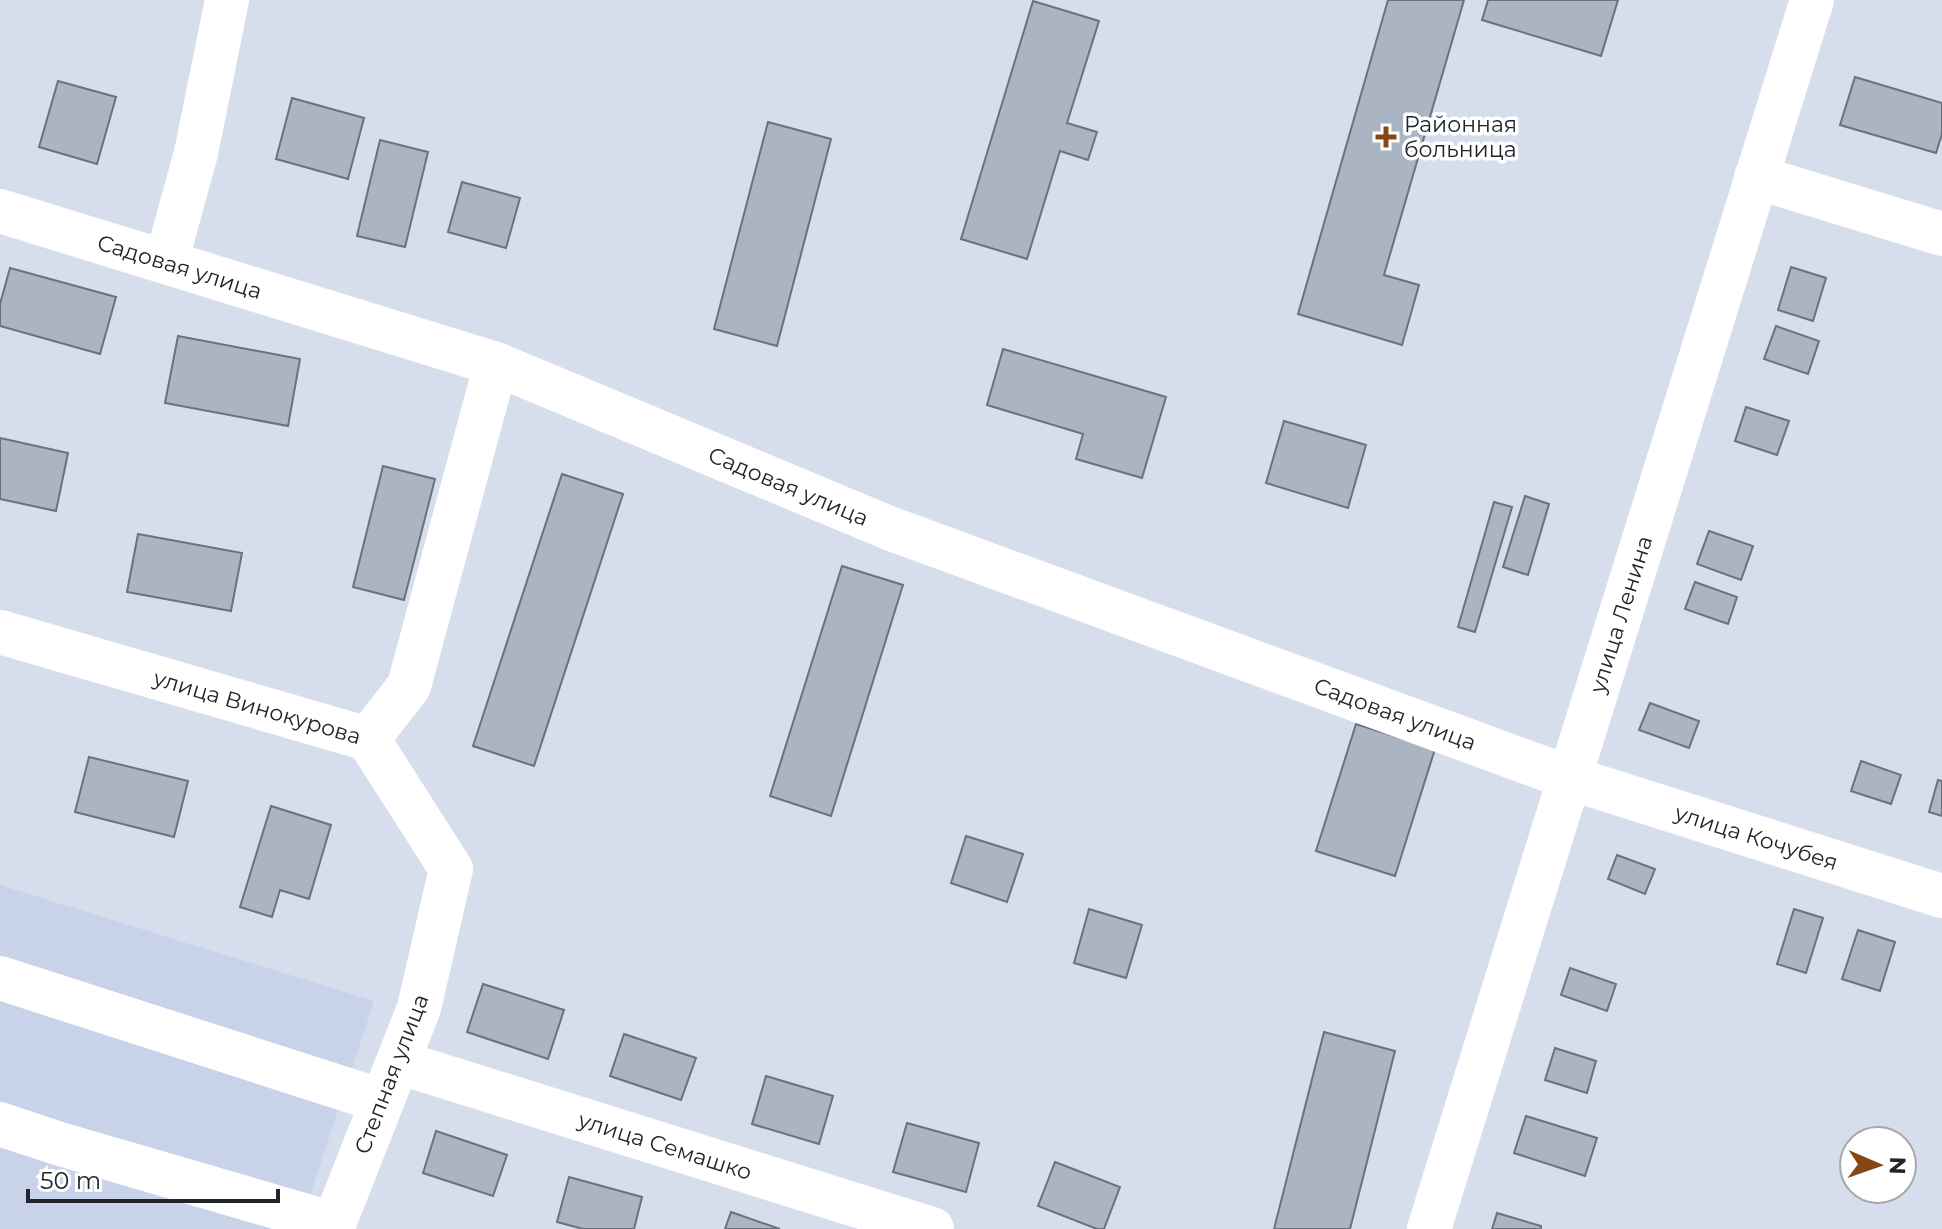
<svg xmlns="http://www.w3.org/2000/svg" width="1942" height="1229" font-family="Montserrat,sans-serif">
<rect width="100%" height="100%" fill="#d6deee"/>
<path fill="#c8d3ea" d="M0,885L374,1001L299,1229H0Z"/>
<path fill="#abb4c3" stroke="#6a717f" stroke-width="2" d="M1388,0H1464L1384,275L1419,285L1402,345L1298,314Z
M1488,0H1618L1601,56L1482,20Z
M1033,1L1099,21L1067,123L1097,132L1088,160L1060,151L1027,259L961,239Z
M1855,77L1942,103V134L1936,153L1840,125Z
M58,81L116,97L97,164L39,147Z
M292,98L364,118L348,179L276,159Z
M768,122L831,139L777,346L714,329Z
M380,140L428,152L405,247L357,236Z
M462,182L520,198L506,248L448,232Z
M1791,267L1826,278L1813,321L1778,310Z
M10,268L116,297L100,354L0,326V304Z
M1776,326L1819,341L1808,374L1764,359Z
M178,336L300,359L288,426L165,403Z
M1003,349L1166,397L1142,478L1076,459L1083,434L987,405Z
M1746,407L1789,421L1777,455L1735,441Z
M1284,421L1366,445L1348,508L1266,483Z
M0,438L68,453L56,511L0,499Z
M383,466L435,479L404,600L353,587Z
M562,474L623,494L534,766L473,746Z
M1525,496L1549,504L1528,575L1503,567Z
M1494,502L1512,507L1475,632L1458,627Z
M1709,531L1753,546L1741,580L1697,564Z
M138,534L242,553L231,611L127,592Z
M842,566L903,585L831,816L770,796Z
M1695,582L1737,597L1728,624L1685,609Z
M1650,703L1699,721L1689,748L1639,730Z
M1356,724L1435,749L1395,876L1316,851Z
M89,757L188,781L174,837L75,812Z
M1861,761L1901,775L1891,804L1851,791Z
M1938,780L1942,781V816L1929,812Z
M271,806L331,825L309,899L280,890L272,917L240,907Z
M966,836L1023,854L1007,902L951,883Z
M1617,855L1655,869L1645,894L1608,879Z
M1089,909L1142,925L1126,978L1074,963Z
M1794,909L1823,918L1806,973L1777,964Z
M1858,930L1895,942L1880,991L1842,979Z
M1570,968L1616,984L1607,1011L1561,995Z
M483,984L564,1010L548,1059L467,1032Z
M1324,1032L1395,1051L1350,1229H1274Z
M624,1034L696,1058L681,1100L610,1076Z
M1555,1048L1596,1061L1587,1093L1545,1080Z
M766,1076L833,1096L819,1144L752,1124Z
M1526,1116L1597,1138L1585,1176L1514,1153Z
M907,1123L979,1143L966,1192L893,1172Z
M436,1131L507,1155L493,1196L423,1173Z
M1055,1162L1120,1187L1104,1229H1097L1038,1206Z
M569,1177L642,1197L634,1229H583L557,1222Z
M731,1212L780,1229H725Z
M1497,1213L1541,1226V1229H1492Z"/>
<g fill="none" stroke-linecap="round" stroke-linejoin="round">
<g stroke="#fff" stroke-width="44">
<path d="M1756,177L1942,234"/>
<path id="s1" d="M0,211L496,364L889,528L1570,778L1942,896"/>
<path d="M166,262L196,153L227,0"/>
<path id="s2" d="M0,632L368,739L451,869L419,1008L332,1229"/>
<path d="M368,739L409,686L496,364"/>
<path d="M0,978L382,1101"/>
<path id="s3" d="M398,1062L932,1229"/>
<path d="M0,1124L60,1144L334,1224"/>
<path id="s4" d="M1429,1229L1812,0"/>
</g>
</g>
<path fill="#874612" stroke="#fff" stroke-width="3" d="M1382 125h8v8h8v8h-8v8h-8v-8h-8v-8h8z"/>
<g text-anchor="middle" stroke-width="7" stroke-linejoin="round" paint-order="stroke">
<g font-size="22" fill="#21242a" stroke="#fff" text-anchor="start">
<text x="1404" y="132">Районная<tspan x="1404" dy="25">больница</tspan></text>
</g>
<g font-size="22" fill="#21242a" stroke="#fff">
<text dy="8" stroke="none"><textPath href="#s1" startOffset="188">Садовая улица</textPath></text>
<text dy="8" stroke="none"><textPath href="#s1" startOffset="836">Садовая улица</textPath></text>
<text dy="8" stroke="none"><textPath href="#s4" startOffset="644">улица Ленина</textPath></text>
<text dy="8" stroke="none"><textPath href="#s2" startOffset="268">улица Винокурова</textPath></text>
<text dy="8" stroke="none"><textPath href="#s1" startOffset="1484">Садовая улица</textPath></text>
<text dy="8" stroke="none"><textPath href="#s1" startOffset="1866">улица Кочубея</textPath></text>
<text transform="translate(391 1074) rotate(-69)" y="8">Степная улица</text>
<text dy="8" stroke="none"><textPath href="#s3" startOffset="280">улица Семашко</textPath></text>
</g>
</g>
<g transform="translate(1878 1165) rotate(92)"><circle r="38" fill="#ffffff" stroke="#a6a7aa" stroke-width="2"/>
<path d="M0-6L14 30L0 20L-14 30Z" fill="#874612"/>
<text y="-12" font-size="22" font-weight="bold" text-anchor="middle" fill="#21242a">N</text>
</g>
<path d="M28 1189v12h250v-12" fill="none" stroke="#21242a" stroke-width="4"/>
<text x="40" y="1189" font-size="24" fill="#21242a" stroke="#ffffff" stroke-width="6" paint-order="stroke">50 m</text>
</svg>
